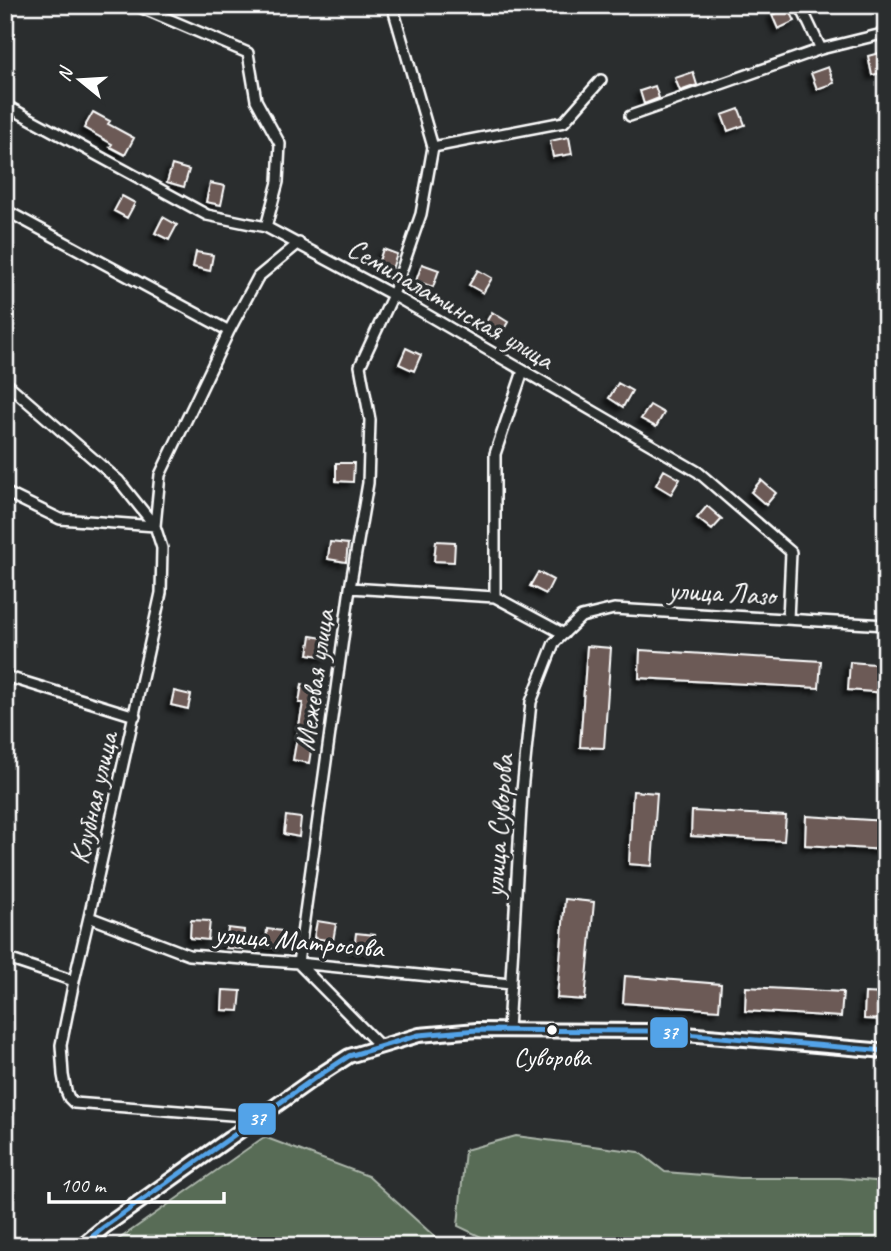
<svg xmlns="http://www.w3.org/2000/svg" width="891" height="1251" font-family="Caveat,sans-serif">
<defs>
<filter id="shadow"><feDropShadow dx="-4.5" dy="4.5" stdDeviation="2" flood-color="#0009"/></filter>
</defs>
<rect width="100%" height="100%" fill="#2a2d2e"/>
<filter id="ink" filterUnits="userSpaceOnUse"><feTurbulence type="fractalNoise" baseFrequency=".0143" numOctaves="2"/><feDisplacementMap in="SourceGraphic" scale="14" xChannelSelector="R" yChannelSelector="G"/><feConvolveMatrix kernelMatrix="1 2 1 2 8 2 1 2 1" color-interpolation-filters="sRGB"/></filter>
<g filter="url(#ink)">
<path fill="#596c57" stroke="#acb6ab" stroke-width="2" d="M516,1136L639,1152L665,1172L740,1178H840L886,1182V1246H500L458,1226L465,1150Z
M264,1137L368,1176L445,1246H113L112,1244Z"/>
<path fill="#6c5a56" stroke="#fff" stroke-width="2" filter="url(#shadow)" d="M788,7L795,21L778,29L772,15Z
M886,51V72L872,75L868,56Z
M828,67L834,83L817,89L811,73Z
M693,72L697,85L680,91L675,78Z
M655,86L659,98L644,104L640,91Z
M739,109L745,125L728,131L722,115Z
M93,112L110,121L108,124L134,138L125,155L110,147L112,144L84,128Z
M569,137L572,154L553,157L550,141Z
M172,165L189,170L184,187L167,182Z
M210,183L225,186L221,205L206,202Z
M122,196L135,203L127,218L114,211Z
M163,217L177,225L169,240L155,233Z
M383,249L397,254L391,272L377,267Z
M196,252L213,255L210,271L193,267Z
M422,264L439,270L433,287L416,281Z
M478,270L492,278L483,293L469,285Z
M492,312L508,322L499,338L482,329Z
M406,348L421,355L414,371L399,364Z
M618,383L632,391L623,407L609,398Z
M650,405L664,413L656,427L641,419Z
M336,463H354L353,482L336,481Z
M664,470L680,479L671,494L656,485Z
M761,480L776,493L766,505L751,492Z
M707,506L722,519L712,530L697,518Z
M436,541L455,542L454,562L434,561Z
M330,542L348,544L346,562L328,559Z
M538,572L553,580L546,594L530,586Z
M311,636L329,639L327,657L308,654Z
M587,646L611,648L604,748L580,747Z
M640,650L821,661L819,688L639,678Z
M850,662L886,665V693L848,690Z
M302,684L320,687L315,718L319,719L316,739L313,738L309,763L293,760L303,703H299Z
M174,691L191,695L188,709L171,705Z
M633,791L657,793L652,866L629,864Z
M692,811L786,816L784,841L691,836Z
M286,816L301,818L299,837L284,834Z
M806,816L886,821V850L805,845Z
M565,899L594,902L585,1000L557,998Z
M191,920L210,921L208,940L190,938Z
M317,921L336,924L333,941L314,938Z
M228,928L244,930L243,949L226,948Z
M267,929L283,931L281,948L266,947Z
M356,933L375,935L373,952L354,950Z
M625,976L721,984L719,1010L623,1003Z
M746,987L843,992L841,1017L745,1011Z
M223,990L241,991L239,1011L222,1010Z
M865,993L886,994V1020L864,1019Z"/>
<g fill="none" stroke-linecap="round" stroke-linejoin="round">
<g stroke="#fff" stroke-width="14">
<path id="street" d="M135,5L248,53L256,100L280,144L278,182L266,227
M800,5L821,49
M5,105L207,215L266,227L393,295L698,472L791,552L788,619
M630,116L821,49L886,33
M433,147L564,122L601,80
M5,210L229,331
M5,382L119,481L155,526
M5,492L60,519L155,526
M350,588L495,597L564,634
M495,597V454L523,371
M5,676L135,716
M89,917L189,955L298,963L511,984
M5,958L74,981
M508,1030L522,791L531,702L554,643L581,617L614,609L886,625
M380,1046L298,963L350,588L368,483L370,420L360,366L393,295L421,214L433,147L392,5
M258,1117L74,1103L69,1098L66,1091L63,1075L61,1045L74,981L89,917L161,593L162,548L155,526L160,475L229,331L258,277L299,243"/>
</g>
<g stroke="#fff" stroke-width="18">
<path id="secondary" d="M81,1246L104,1227L312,1080L349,1056L419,1035L477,1030L650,1031L886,1051"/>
</g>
<use href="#street" stroke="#2a2d2e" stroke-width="9"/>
<use href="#secondary" stroke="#2a2d2e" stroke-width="12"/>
<g stroke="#2a2d2e" stroke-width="10">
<path id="bus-1" d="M81,1246L104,1227L312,1080L349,1056L419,1035L477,1030L650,1031L886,1051"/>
</g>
<use href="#bus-1" stroke="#53a3e8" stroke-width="5"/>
</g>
</g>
<circle fill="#fff" stroke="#2a2d2e" stroke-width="2.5" cx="552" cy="1030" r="6"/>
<g text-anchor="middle" stroke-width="7" stroke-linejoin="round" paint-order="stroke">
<g font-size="26" fill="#fff" stroke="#2a2d2e">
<text x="552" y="1066">Суворова</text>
</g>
<g font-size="28" fill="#fff" stroke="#2a2d2e">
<text transform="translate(451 303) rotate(30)" y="10">Семипалатинская улица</text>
<text transform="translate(722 592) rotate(3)" y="10">улица Лазо</text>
<text transform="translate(314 680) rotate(-82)" y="10">Межевая улица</text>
<text transform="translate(93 798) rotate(-77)" y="10">Клубная улица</text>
<text transform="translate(498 826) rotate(-86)" y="10">улица Суворова</text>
<text transform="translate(299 940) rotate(5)" y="10">улица Матросова</text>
</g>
</g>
<g stroke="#2a2d2e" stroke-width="2.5">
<rect x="649" y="1016" width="40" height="33" rx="7" fill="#53a3e8"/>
<rect x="237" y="1102" width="40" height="34" rx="7" fill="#53a3e8"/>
</g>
<g font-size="19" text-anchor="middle" font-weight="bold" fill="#fff">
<text x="669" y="1039">37</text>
<text x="257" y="1125">37</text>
</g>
<rect width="891" height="1251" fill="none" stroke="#2a2d2e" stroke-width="28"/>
<rect x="14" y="14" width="863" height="1223" fill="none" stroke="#fff" stroke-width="2.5" filter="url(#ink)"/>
<g transform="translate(80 80) rotate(288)" stroke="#2a2d2e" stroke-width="5" paint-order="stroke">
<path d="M0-5L12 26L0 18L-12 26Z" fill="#ffffff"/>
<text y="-10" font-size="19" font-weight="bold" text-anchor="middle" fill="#ffffff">N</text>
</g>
<path d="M49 1192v10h175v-10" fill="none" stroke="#ffffff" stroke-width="3.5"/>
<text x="60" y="1192" font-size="21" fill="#ffffff" stroke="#2a2d2e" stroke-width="5" paint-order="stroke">100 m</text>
</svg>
